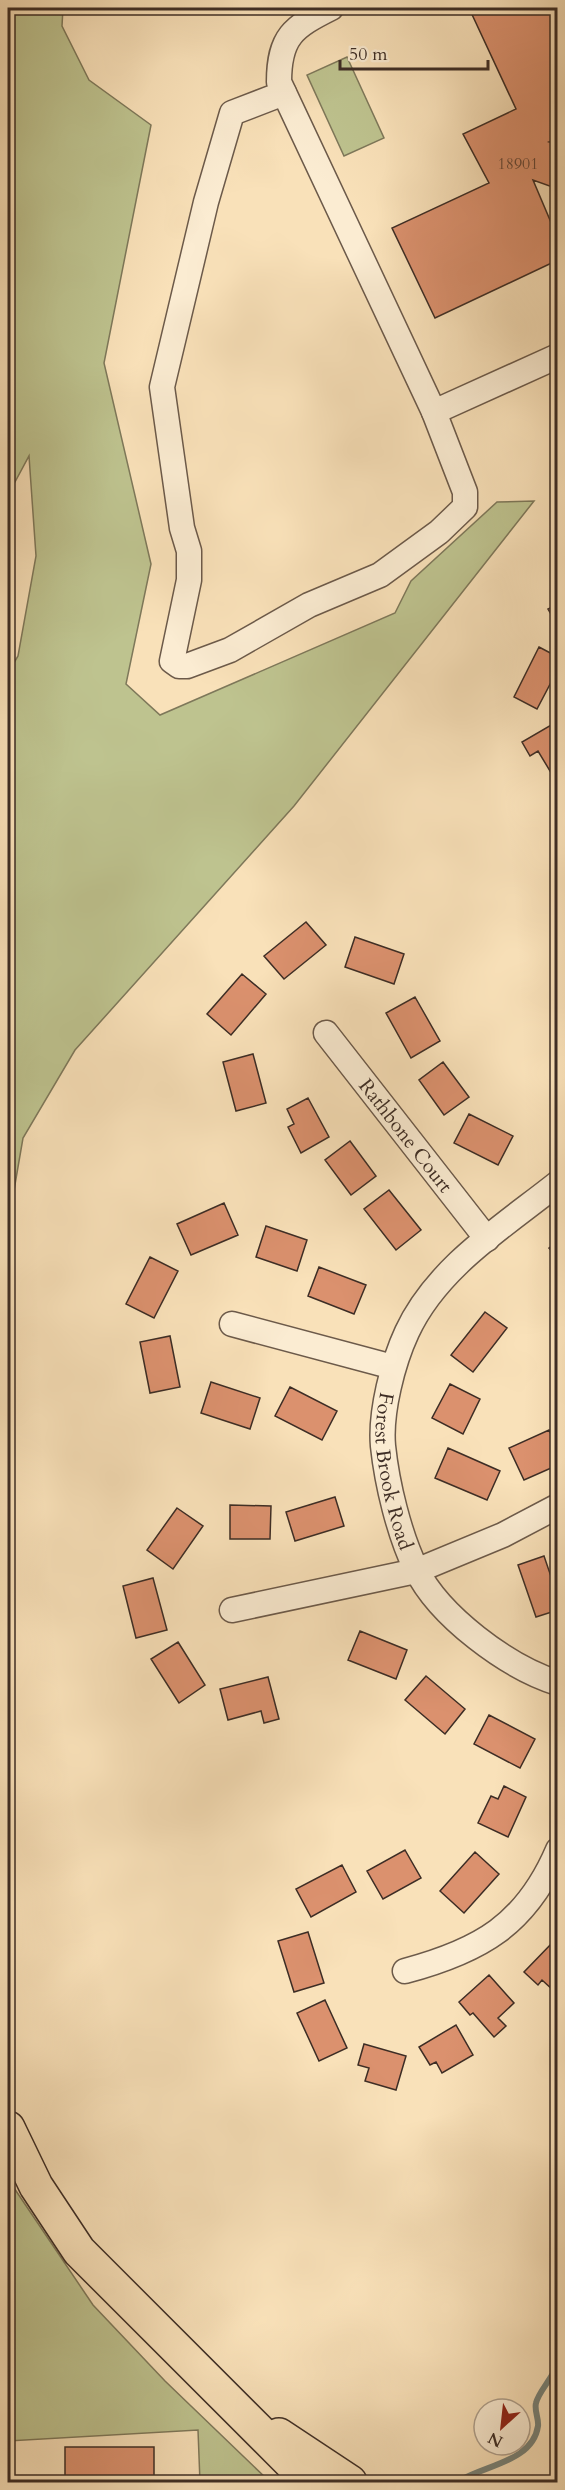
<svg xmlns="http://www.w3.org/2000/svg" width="565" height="2490" font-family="Cardo,serif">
<rect width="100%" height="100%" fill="#f9e1b9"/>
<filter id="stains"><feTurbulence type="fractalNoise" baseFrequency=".00333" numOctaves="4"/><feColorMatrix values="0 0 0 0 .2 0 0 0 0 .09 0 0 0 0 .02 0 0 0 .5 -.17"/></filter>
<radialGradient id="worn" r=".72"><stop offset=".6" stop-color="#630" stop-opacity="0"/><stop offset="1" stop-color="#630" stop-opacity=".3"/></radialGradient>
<path fill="#bec38f" stroke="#7e785a" stroke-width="1.5" d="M8,8H63L62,26L89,80L151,125L104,363L151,564L126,684L160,715L395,613L411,581L497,502L534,501L294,806L75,1050L23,1138L8,1225V673L18,656L36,556L29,456L8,495Z
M347,57L384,138L344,156L307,75Z
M8,2179L93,2305L165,2381L270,2482H200L198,2430L8,2441Z"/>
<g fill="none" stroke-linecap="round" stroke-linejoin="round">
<path stroke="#77837a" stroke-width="6" d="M461,2480C486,2465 533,2461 538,2426C539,2419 534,2410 536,2403C538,2394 547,2384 552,2375H558"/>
</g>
<path fill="#db916e" stroke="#3d2d25" stroke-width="1.5" d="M469,8H558V138L549,142L558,145V189L533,180L558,239V260L435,318L392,228L489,183L463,134L516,109Z
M558,604V626L548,609Z
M539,647L558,657V669L537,709L514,697Z
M558,721V773L553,776L538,751L530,756L522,742Z
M306,922L326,945L284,979L264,956Z
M355,937L404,954L394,984L345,967Z
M242,974L266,994L231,1035L207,1014Z
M415,997L440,1041L411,1058L386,1013Z
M253,1054L266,1103L236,1111L223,1062Z
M443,1062L469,1097L444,1115L419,1080Z
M308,1098L329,1137L301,1153L288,1127L294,1124L287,1109Z
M469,1114L513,1136L498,1165L454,1143Z
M350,1141L376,1176L351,1195L325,1160Z
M389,1190L421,1230L396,1250L364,1209Z
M224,1203L238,1235L191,1255L177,1224Z
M266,1226L307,1240L297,1271L256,1257Z
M558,1241V1258L549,1248Z
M150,1257L178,1271L154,1318L126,1304Z
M319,1267L366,1285L354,1314L308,1296Z
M485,1312L507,1328L473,1372L451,1355Z
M170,1336L180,1387L150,1393L140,1342Z
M211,1382L260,1398L250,1429L201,1413Z
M450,1384L480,1399L463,1434L432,1418Z
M290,1387L337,1411L322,1440L275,1416Z
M549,1430L558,1449V1465L524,1480L509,1448Z
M448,1448L500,1471L487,1500L435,1478Z
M335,1497L344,1526L295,1541L286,1512Z
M230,1505L271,1506L270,1539H230Z
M177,1508L203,1526L173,1569L147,1550Z
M544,1556L558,1597V1610L536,1617L518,1565Z
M153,1578L167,1630L136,1638L123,1586Z
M360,1631L407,1650L396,1679L348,1660Z
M178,1642L205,1685L179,1703L151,1659Z
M426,1676L465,1709L445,1734L405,1700Z
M268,1677L279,1719L264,1723L261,1711L228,1720L220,1689Z
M489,1715L535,1739L520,1768L474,1744Z
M504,1786L526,1797L508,1837L478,1823L491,1796L498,1799Z
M405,1850L421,1878L383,1899L367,1871Z
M475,1852L499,1874L464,1913L440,1891Z
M342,1865L356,1892L311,1917L296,1889Z
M308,1932L324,1983L294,1992L278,1941Z
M554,1941L558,1944V1986L553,1990L542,1980L538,1985L524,1972Z
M489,1975L514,2003L498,2018L506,2026L494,2037L473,2013L470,2015L459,2002Z
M325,2000L347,2048L319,2061L297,2013Z
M456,2025L473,2055L442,2073L436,2062L430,2065L419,2047Z
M364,2044L406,2056L396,2090L365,2081L369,2068L358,2065Z
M65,2447H154V2482H65Z"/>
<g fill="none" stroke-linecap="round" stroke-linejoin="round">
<g stroke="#6c5a4a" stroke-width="27">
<g id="minor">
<path d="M331,8C293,27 279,37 279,82L434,412L558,356"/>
<path d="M284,93L232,113L206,202L162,387L182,528L189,551V580L172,661L179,666H187L230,650L309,605L380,575L439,532L465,507V492L434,412"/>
<path id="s1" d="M326,1033L487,1239"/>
<path id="s2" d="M558,1183C504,1226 437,1267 407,1332C393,1362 380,1412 383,1446C387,1484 399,1534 416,1569C439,1616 507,1667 558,1683"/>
<path d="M232,1324L393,1367"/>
<path d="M232,1610L416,1571L503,1535L558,1506"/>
<path d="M405,1971C480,1951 526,1925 558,1850"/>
</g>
</g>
<g stroke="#3d2d25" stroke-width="36">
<path id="highway" d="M8,2128L36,2186L79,2251L295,2467L302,2482
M279,2435L350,2482"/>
</g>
<use href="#minor" stroke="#fbecd2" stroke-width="24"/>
<use href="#highway" stroke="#f9e1b9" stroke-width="33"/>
</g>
<g text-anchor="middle" stroke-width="4.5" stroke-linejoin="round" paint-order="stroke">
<g font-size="16" fill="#644637">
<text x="518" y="169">18901</text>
</g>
<g font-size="20" fill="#3d2d25" stroke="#fbecd2">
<text dy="7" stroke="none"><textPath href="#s1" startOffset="130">Rathbone Court</textPath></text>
<text dy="7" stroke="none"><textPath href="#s2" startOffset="358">Forest Brook Road</textPath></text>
</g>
</g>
<rect width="565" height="2490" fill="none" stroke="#f9e1b9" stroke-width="30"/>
<rect x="9" y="9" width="547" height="2472" fill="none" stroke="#3d2d25" stroke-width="3"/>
<rect x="15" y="15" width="535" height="2460" fill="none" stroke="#3d2d25" stroke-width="1.5"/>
<g transform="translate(502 2427) rotate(207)"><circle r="28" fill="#fbecd2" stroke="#afa08d" stroke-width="1.5"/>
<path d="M0-4.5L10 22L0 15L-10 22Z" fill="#8f2418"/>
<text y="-9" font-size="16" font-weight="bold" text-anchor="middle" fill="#3d2d25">N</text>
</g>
<path d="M340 60v9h148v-9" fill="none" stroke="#3d2d25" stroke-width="3"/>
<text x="349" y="60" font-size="18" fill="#3d2d25" stroke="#fbecd2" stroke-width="4.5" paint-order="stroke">50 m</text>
<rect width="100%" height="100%" filter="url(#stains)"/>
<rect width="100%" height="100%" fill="url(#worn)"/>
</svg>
